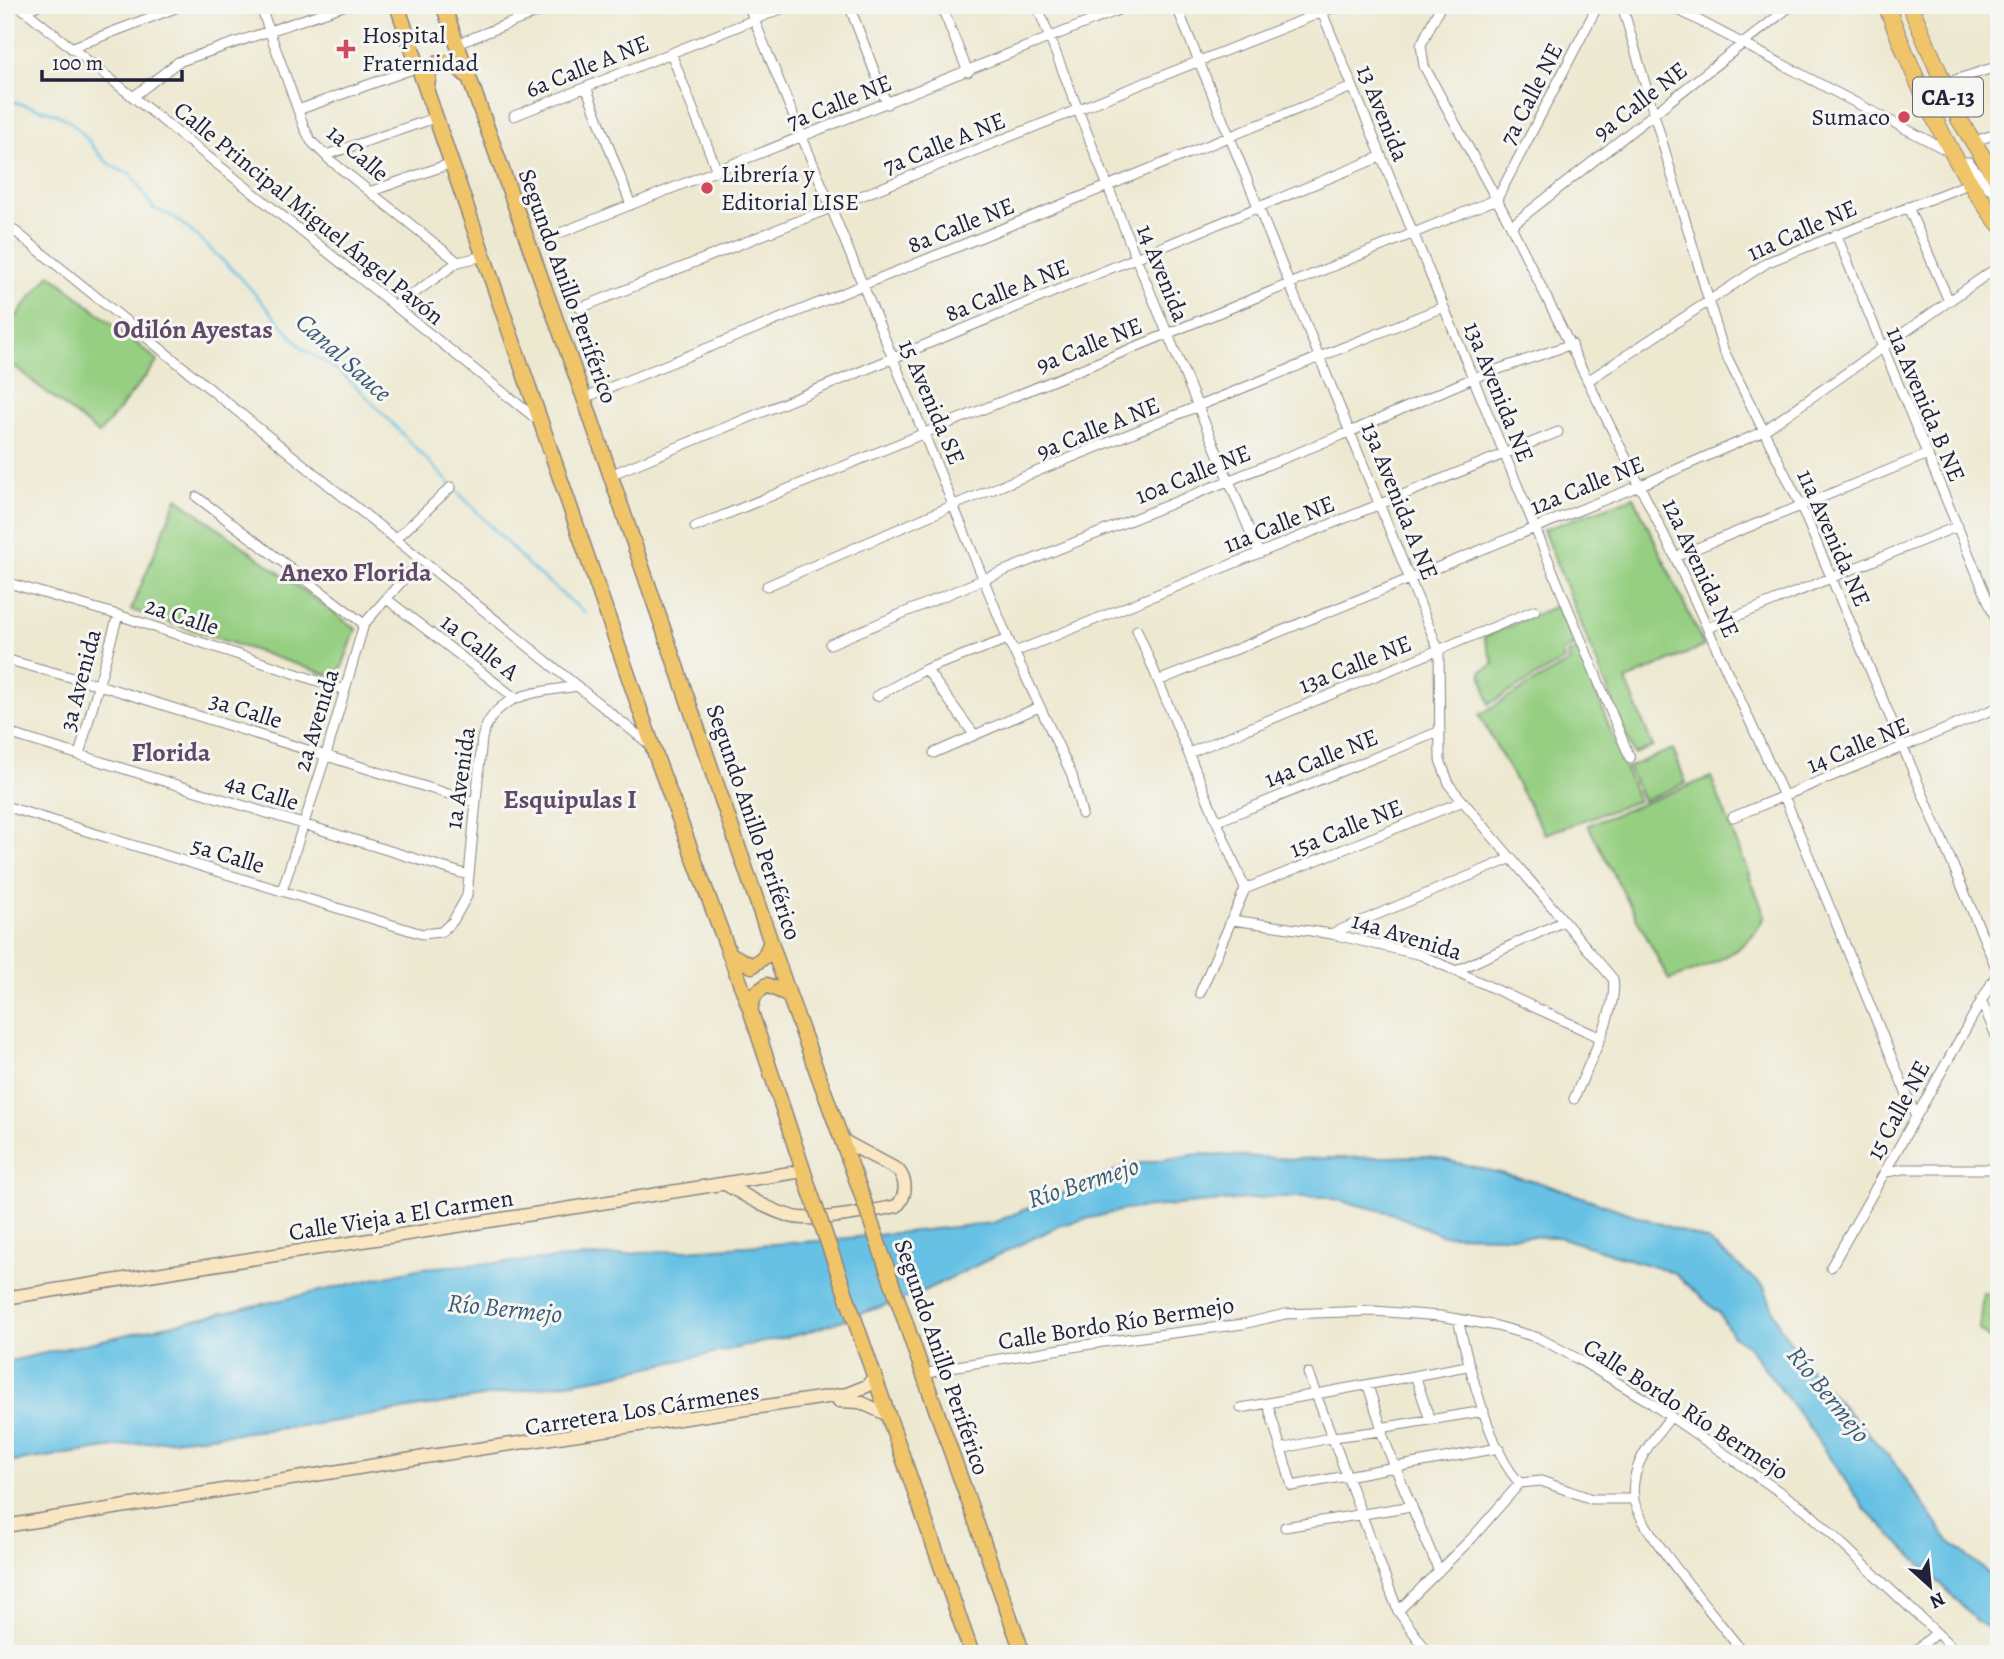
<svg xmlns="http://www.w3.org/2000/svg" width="2004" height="1659" font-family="Alegreya,serif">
<rect width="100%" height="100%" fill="#f6f6f2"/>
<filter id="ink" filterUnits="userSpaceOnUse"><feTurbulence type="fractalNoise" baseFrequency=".0143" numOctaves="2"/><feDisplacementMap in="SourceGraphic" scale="14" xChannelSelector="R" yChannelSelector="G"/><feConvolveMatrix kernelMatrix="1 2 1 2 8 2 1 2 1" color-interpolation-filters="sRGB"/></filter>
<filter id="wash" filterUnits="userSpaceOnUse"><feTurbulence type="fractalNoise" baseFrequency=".00686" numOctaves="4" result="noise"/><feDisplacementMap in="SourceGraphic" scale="28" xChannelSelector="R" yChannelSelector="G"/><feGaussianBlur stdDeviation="1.57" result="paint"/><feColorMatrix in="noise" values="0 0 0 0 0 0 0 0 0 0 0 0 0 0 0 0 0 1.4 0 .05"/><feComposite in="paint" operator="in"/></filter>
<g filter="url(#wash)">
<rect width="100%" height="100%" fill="#ede8d0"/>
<path fill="#96cf82" stroke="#5c785e" stroke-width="2" d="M50,274L158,361L99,434L5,359V330Z
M1634,497L1704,646L1626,680L1653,747L1634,754L1543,530Z
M177,498L356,629L338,678L131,610Z
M1556,606L1576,645L1562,652L1564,660L1489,704L1481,672L1494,664L1484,637Z
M1579,649L1638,801L1545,834L1479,715L1570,661L1567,654Z
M1673,749L1686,783L1643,801L1628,767Z
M1711,777L1765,916C1747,954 1706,967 1669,980L1588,825Z
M1983,1293L1999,1294V1348L1979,1329Z"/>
<path fill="#66c1e4" stroke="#447290" stroke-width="2" d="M1199,1154L1294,1159L1429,1156L1541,1183L1707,1240L1764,1287L1780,1327L1814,1375L1893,1461L1949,1541L1999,1582V1635L1977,1621L1865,1509L1803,1419L1748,1346L1733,1336L1719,1313L1674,1273L1558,1237L1442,1235L1391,1213L1325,1197H1270L1128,1209L1061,1225L915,1295L805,1333L604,1377L311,1425L135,1444L5,1463V1362L422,1268L818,1241L993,1223L1129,1165Z"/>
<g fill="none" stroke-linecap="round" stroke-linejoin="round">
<path stroke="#66c1e4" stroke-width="2.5" d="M5,99C27,108 54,108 73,124C96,144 98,165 131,174L154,209L174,217L199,238L241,278L303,349L340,372L361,391L530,567L585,613"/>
</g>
</g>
<g filter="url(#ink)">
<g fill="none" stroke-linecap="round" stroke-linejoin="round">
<g stroke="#888586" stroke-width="11">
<path id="street" d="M18,5L539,421
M260,5L304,127L311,141L330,160L458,262
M748,5L1008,639L1072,775L1082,814
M849,5L887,104
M941,5L968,72
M1037,5L1136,258L1259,553
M1176,5L1439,651L1440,760L1450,786L1613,979C1619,1008 1586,1069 1574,1099
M1319,5L1630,758
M1441,5L1421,45L1424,66L1511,226L1675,557L1784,796L1916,1117
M1622,5L1723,349L1801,506L1998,972
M1669,5L1950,152
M25,11L38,5
M457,44L556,5
M71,48L183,5
M671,53L717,171
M1942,84L1999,66
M586,87L631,205
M133,97L178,62L346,5
M298,110L418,67
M514,116L791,5
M1972,142L1999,133
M326,155L435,118
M1958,162H1969L1989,188L1999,192
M372,191L452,163
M1908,207L1948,299
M5,223L650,745
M1511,226L1792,5
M560,233L1131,5
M1836,234L1999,627
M396,306L458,262L484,256
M580,308L1340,5
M1589,380L1768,262L1971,183
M584,398L1352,87
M610,475L1380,157
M197,497L364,624
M695,527L1497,199L1598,5
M396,539L451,487
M1675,557L1928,454
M5,582L118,615L345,690
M767,586L954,505L1443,307
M388,600L515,698
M1708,628L1958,526
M1137,630L1245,889L1200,993
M830,644L984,579L1352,431L1473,378L1572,344
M1015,652L1558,432
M5,659L99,685L474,802
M926,669L973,733
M1158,681L1641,485L1762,432L1999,266
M877,696L926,669L1008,639
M5,732L468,875
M934,753L1039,707
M1189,753L1535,610
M79,755L118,615
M5,806L422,934L441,932L453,921L467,896L482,738C494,692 537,693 577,686
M1733,817L1999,707
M1218,821L1438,732
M1245,889L1461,802
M282,891L326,755L364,624L409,573
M1232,920L1332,934L1421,955L1599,1037
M1333,933L1512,858
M1458,970L1562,922
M1981,1000L1999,1043
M1887,1172L1904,1169H1999
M1831,1267L1999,970
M1458,1319C1467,1359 1491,1456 1520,1483
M1308,1373L1398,1611L1429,1654
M924,1375L945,1368L1103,1342L1243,1324L1285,1314L1374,1311L1440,1316L1497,1326L1539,1338L1578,1359L1648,1401L1806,1510L1959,1654
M1416,1378L1430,1420
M1368,1386L1382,1429
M1268,1405L1281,1449
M1241,1408L1467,1366
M1670,1418C1651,1441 1629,1467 1634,1500C1639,1529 1722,1624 1744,1654
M1381,1431L1333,1437L1281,1449L1292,1486L1395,1467L1381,1431L1386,1427L1484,1411
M1285,1527L1412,1506
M1439,1571L1395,1467L1499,1448
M1398,1611L1472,1538L1520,1483L1541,1481L1592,1499H1634
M1912,1654L1936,1633"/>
</g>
<g stroke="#888586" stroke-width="15">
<path id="secondary" d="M725,1184C746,1196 770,1211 794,1217C817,1222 873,1211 897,1206C907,1195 907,1181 898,1170L842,1140
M5,1298L803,1171
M839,1401L860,1402L886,1414
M5,1526L431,1456L847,1394L867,1386L874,1377"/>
</g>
<g stroke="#888586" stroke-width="17">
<path id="primary" d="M397,5L658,762L750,1009L811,1194
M443,5L584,398L789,995L859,1187
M427,88L429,72L438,63L452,62L467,76
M730,954L752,966L764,957L771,942
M750,1009L755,994L767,985L789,995
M916,1353L1023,1654
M869,1361L972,1654"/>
</g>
<g stroke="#888586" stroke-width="18">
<path id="highway" d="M1886,5C1916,81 1948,159 1999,224
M1910,5L1959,119L1999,183"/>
</g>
<use href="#street" stroke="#fff" stroke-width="9"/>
<use href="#secondary" stroke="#f9e7c3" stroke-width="12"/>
<use href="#primary" stroke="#f0c469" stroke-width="14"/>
<use href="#highway" stroke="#f0c469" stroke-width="16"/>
<g stroke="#888586" stroke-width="17" stroke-linecap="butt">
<path id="primary-bridge" d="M859,1187L916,1353
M811,1194L869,1361"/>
</g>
<use href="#primary-bridge" stroke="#f0c469" stroke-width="14"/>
</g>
</g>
<g fill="#d1495b" stroke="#f6f6f2" stroke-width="2.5">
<path d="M342.5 38.5h7v7h7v7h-7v7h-7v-7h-7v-7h7z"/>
<circle cx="1904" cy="117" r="7"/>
<circle cx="707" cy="188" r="7"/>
</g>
<g text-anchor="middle" stroke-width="6" stroke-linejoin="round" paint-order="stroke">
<rect fill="#f6f6f2" stroke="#626272" stroke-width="2" x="1913" y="77.5" width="70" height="39" rx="5"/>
<g font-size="23" font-weight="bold" fill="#22223b">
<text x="1948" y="105">CA-13</text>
</g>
<g font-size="24" fill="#22223b" stroke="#f6f6f2" text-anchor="start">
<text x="362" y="43">Hospital<tspan x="362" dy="28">Fraternidad</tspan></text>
<text x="1890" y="125" text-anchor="end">Sumaco</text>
<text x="721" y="182">Librería y<tspan x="721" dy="28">Editorial LISE</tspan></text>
</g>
<g font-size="24" fill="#22223b" stroke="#f6f6f2">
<text transform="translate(587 66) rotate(-22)" y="8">6a Calle A NE</text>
<text transform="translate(1531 94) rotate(-63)" y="8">7a Calle NE</text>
<text transform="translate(1640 101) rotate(-38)" y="8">9a Calle NE</text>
<text transform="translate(839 102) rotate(-22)" y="8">7a Calle NE</text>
<text transform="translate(1383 113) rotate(68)" y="8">13 Avenida</text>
<text transform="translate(944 143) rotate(-22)" y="8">7a Calle A NE</text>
<text transform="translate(358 153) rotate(41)" y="8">1a Calle</text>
<text transform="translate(309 213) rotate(39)" y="8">Calle Principal Miguel Ángel Pavón</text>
<text transform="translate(961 225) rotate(-22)" y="8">8a Calle NE</text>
<text transform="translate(1802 230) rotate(-24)" y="8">11a Calle NE</text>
<text transform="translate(1163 273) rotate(68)" y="8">14 Avenida</text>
<text transform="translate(568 286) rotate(70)" y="8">Segundo Anillo Periférico</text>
<text transform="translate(1007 290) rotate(-22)" y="8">8a Calle A NE</text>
<text transform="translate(1089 345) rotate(-22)" y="8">9a Calle NE</text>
<text transform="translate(1499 392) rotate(68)" y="8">13a Avenida NE</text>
<text transform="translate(932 402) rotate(67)" y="8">15 Avenida SE</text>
<text transform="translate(1926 404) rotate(67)" y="8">11a Avenida B NE</text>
<text transform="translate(1098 428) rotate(-22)" y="8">9a Calle A NE</text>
<text transform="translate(1193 474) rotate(-22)" y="8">10a Calle NE</text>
<text transform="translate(1587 485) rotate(-22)" y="8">12a Calle NE</text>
<text transform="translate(1400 501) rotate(68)" y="8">13a Avenida A NE</text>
<text transform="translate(1279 524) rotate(-22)" y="8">11a Calle NE</text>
<text transform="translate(1834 538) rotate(66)" y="8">11a Avenida NE</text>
<text transform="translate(1701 568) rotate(65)" y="8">12a Avenida NE</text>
<text transform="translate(182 616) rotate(18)" y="8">2a Calle</text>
<text transform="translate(480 647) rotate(38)" y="8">1a Calle A</text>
<text transform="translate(1355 664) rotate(-22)" y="8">13a Calle NE</text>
<text transform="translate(80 680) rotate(-75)" y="8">3a Avenida</text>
<text transform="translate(246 710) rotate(17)" y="8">3a Calle</text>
<text transform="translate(316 720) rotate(-73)" y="8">2a Avenida</text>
<text transform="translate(1858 745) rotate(-23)" y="8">14 Calle NE</text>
<text transform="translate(1321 758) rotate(-22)" y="8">14a Calle NE</text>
<text transform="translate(460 778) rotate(-82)" y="8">1a Avenida</text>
<text transform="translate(262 792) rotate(17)" y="8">4a Calle</text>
<text transform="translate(754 822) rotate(71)" y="8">Segundo Anillo Periférico</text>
<text transform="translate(1346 828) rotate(-22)" y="8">15a Calle NE</text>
<text transform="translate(228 855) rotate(17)" y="8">5a Calle</text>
<text transform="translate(1407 936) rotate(17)" y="8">14a Avenida</text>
<text transform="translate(1898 1110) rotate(-62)" y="8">15 Calle NE</text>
<text transform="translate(401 1215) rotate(-9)" y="8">Calle Vieja a El Carmen</text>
<text transform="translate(1116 1323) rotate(-9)" y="8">Calle Bordo Río Bermejo</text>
<text transform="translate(942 1357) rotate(71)" y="8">Segundo Anillo Periférico</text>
<text transform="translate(642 1409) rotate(-9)" y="8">Carretera Los Cármenes</text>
<text transform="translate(1686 1409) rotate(33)" y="8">Calle Bordo Río Bermejo</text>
</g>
<g font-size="26" font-weight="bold" fill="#604868" stroke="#f6f6f2">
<text x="193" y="338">Odilón Ayestas</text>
<text x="356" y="581">Anexo Florida</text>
<text x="171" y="761">Florida</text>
<text x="570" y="808">Esquipulas I</text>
</g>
<g font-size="26" font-style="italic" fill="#3a5a76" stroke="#f6f6f2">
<text transform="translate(344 357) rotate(42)" y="9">Canal Sauce</text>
<text transform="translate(1083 1182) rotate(-18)" y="9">Río Bermejo</text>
<text transform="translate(505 1308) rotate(6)" y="9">Río Bermejo</text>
<text transform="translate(1829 1394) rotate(51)" y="9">Río Bermejo</text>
</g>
</g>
<rect width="2004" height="1659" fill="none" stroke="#f6f6f2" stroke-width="28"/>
<g transform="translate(1930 1586) rotate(153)" stroke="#f6f6f2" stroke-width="5" paint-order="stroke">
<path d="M0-5L12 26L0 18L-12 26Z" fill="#22223b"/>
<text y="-10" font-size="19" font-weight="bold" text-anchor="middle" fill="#22223b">N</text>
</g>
<path d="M42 70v10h140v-10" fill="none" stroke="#22223b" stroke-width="3.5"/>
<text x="52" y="70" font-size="21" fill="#22223b" stroke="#f6f6f2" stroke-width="5" paint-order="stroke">100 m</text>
</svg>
